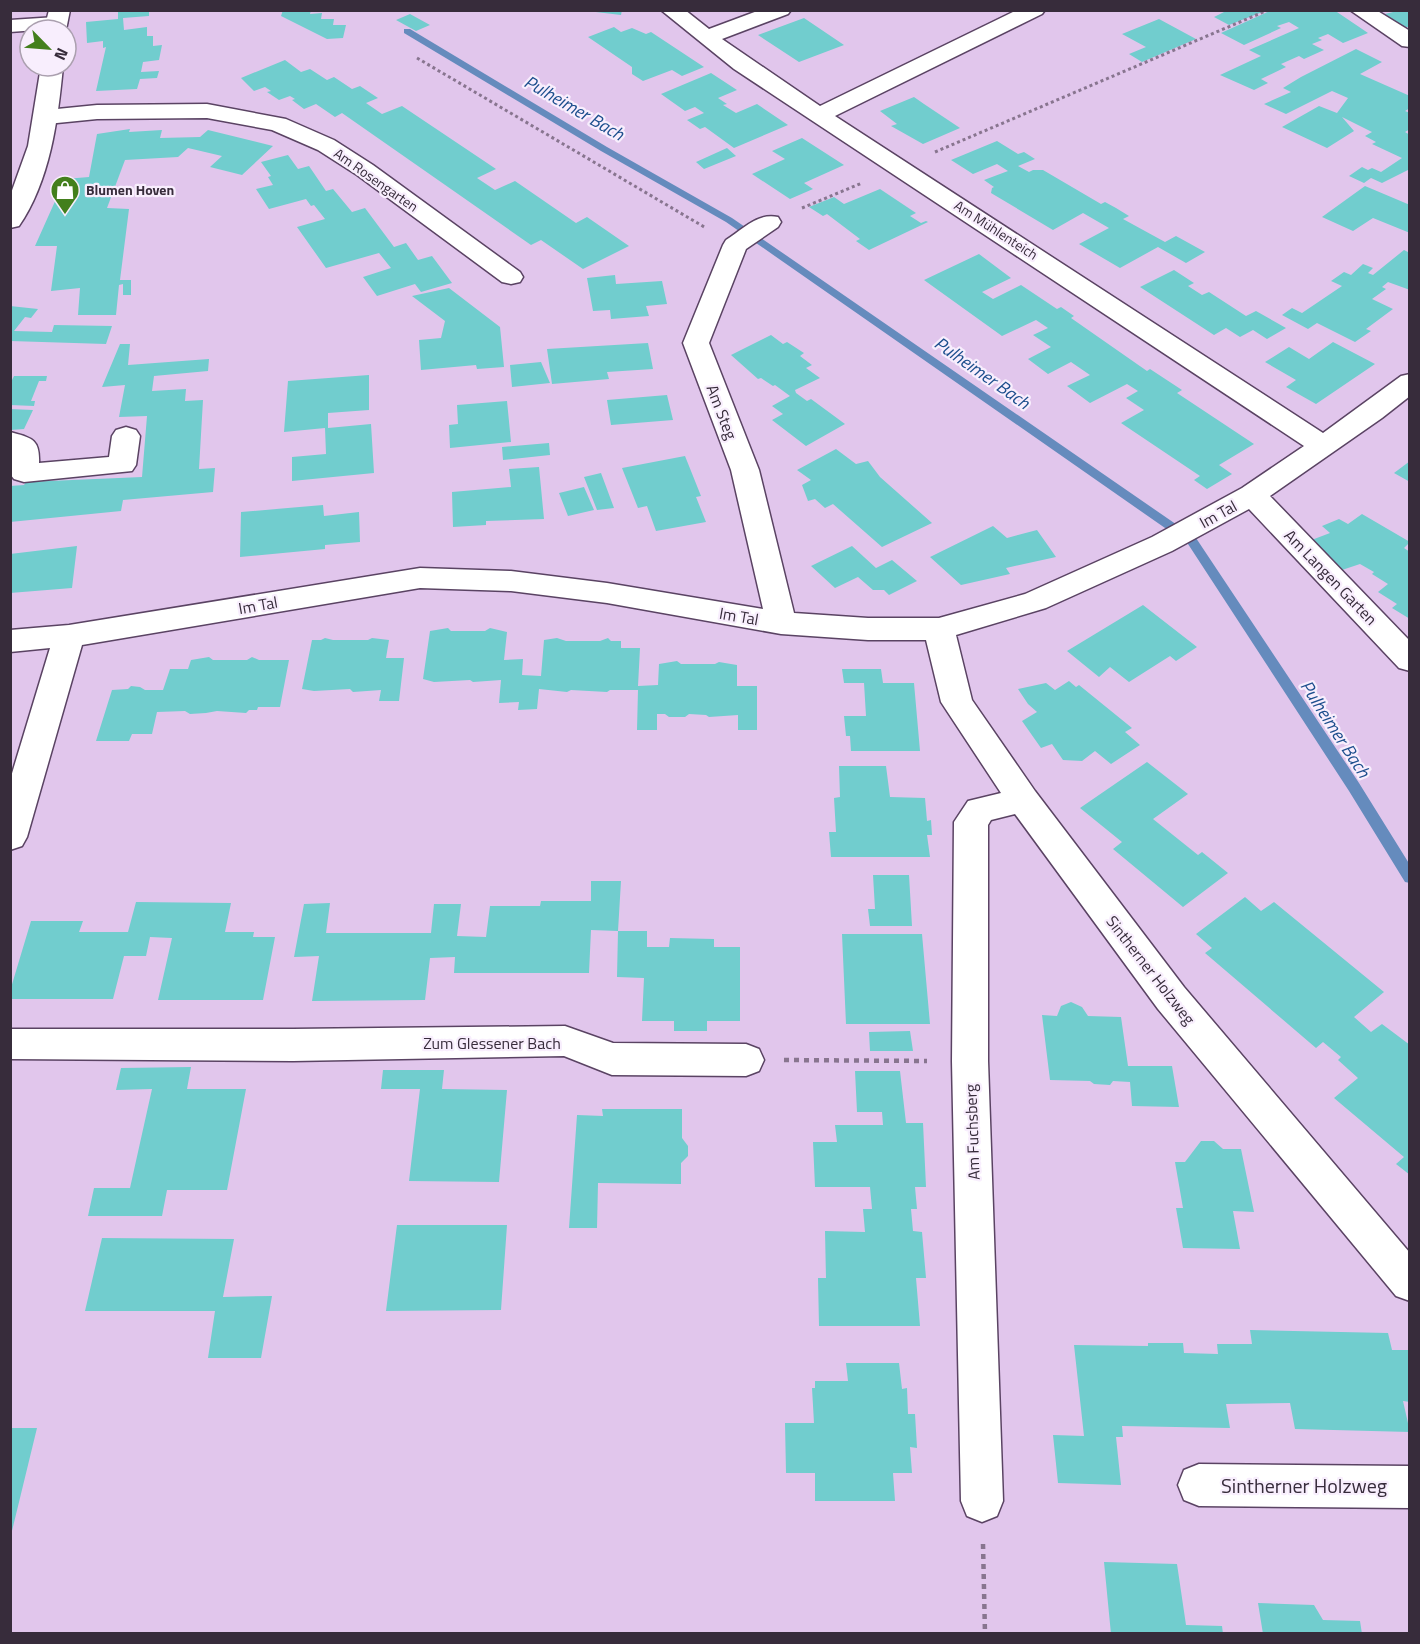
<svg xmlns="http://www.w3.org/2000/svg" width="1420" height="1644" font-family="'Titillium Web',sans-serif">
<rect width="100%" height="100%" fill="#e1c6ec"/>
<g fill="none" stroke-linecap="round" stroke-linejoin="round">
<path fill="#658bbd" fill-rule="evenodd" d="M404,29H410L607,147L732,218L1196,538L1359,783L1410,865V883L1405,882L1349,791L1188,544L726,222L601,151L404,33Z"/>
</g>
<path fill="#71cdce" d="M118,10H149V16L123,18L124,30L147,27V36H153V46L162,45L159,60L143,62L141,72L159,71L157,78L140,79L137,89L96,91L106,47L103,48V41L87,43L86,22L118,19Z
M283,10H311L310,14L322,13L321,19H334L333,25H346L343,38L327,39L281,16Z
M579,10H622L621,15Z
M1228,10H1264L1265,11L1229,25L1214,17Z
M1272,10H1334L1368,33L1343,43L1328,34L1318,38L1322,40L1312,44L1324,50L1304,59L1299,56L1281,64L1286,67L1261,79L1268,83L1254,90L1220,75L1261,56L1249,50L1299,28L1289,22L1277,26L1281,28L1244,45L1221,33Z
M1401,10H1410V26L1405,28L1385,14Z
M410,14L430,25L416,31L396,20Z
M804,18L844,45L799,62L758,35Z
M1159,19L1196,39L1142,62L1129,54L1146,47L1122,34Z
M614,27L621,32L632,28L646,34L651,32L704,67L682,76L672,70L643,81L632,74V67L588,37Z
M1356,49L1382,62L1360,74L1410,96V108L1405,111L1410,113V129L1405,132L1410,135V169L1382,183L1371,178L1364,183L1349,176L1362,167L1368,170L1372,168L1381,172L1402,158L1372,144L1376,142L1365,136L1372,132L1342,117L1354,131L1327,148L1282,127L1319,106L1337,113L1348,98L1332,91L1286,114L1264,104L1291,92L1283,88L1301,77Z
M285,60L301,72L310,69L327,80L334,77L352,89L360,86L378,98L366,103L382,114L402,106L496,169L477,178L495,190L515,181L576,223L587,217L629,246L583,269L541,240L531,245L342,113L335,117L316,104L304,109L292,100L295,99L290,96L279,100L267,92L271,91L265,87L254,91L241,78Z
M711,73L737,90L718,98L727,104L723,105L736,113L757,104L788,125L734,148L705,127L700,129L687,120L704,113L695,107L685,111L661,94Z
M914,97L924,104L960,128L923,144L891,126L897,124L880,111Z
M130,129L129,132L162,130L160,138L200,137L208,130L273,146L242,175L210,167L222,156L188,148L178,157L125,160L107,208L129,209L120,280H131V295H123V284L119,285L116,315H78L80,288L51,291L57,246H35L65,179L89,177L97,134Z
M802,138L844,165L804,183L813,189L790,199L752,174L785,159L772,151Z
M997,141L1018,154L1024,152L1035,159L1018,166L1029,172L1033,170H1043L1101,204L1105,202L1116,208L1129,216L1123,219L1165,242L1176,236L1205,252L1186,263L1158,247L1120,268L1079,244L1109,228L1083,213L1053,230L991,193L992,188L994,187L984,180L1008,171L997,164L973,174L951,160Z
M727,148L736,156L704,169L696,162Z
M288,155L298,169L309,166L326,191L333,189L352,212L365,208L394,247L406,243L418,260L432,256L452,283L421,292L415,284L377,296L363,277L391,268L379,253L326,268L297,227L325,219L314,205L311,206L306,199L269,209L256,189L273,185L268,177L271,176L261,162Z
M1365,186L1410,205V233L1373,218L1353,231L1322,217Z
M880,189L916,213L910,216L921,223L926,221L928,222L869,250L856,241L860,239L827,214L823,216L809,207L834,197L844,204Z
M1404,250L1410,253V290L1388,282L1382,287L1386,289L1372,299L1393,309L1366,329L1371,331L1355,342L1317,323L1308,329L1282,315L1292,308L1302,313L1342,286L1331,281L1344,272L1351,275L1363,264L1373,268L1368,273L1373,275Z
M979,254L1011,278L982,292L993,299L1021,285L1057,309L1061,307L1074,316L1071,318L1147,371L1150,369L1182,390L1177,393L1254,444L1219,465L1232,474L1207,489L1194,480L1200,476L1121,423L1144,410L1126,398L1138,391L1127,384L1090,403L1067,386L1090,375L1071,362L1048,374L1028,359L1051,347L1033,335L1048,328L1036,320L1002,336L924,280Z
M1174,270L1194,283L1188,286L1202,295L1209,292L1246,316L1256,311L1286,328L1267,339L1253,330L1240,337L1226,328L1214,335L1140,287Z
M615,275L616,284L662,281L667,304L646,306L649,316L611,319L610,310L593,311L587,278Z
M449,288L500,327L504,367L477,369L476,365L421,370L419,340L441,338L445,321L412,296Z
M10,306L38,309L31,318L25,317L14,331L52,332L54,325L112,326L106,344L10,341Z
M771,335L783,344L787,342L804,353L800,356L812,365L806,368L820,378L795,390L796,393L807,401L811,399L845,424L806,446L772,420L783,414L772,406L790,396L775,385L773,386L761,378L758,379L731,355Z
M1333,342L1375,364L1316,404L1286,387L1296,380L1265,362L1289,347L1309,359Z
M648,343L653,369L607,372L609,379L552,384L547,349Z
M120,344H130L128,365L209,359L208,371L154,376L152,391L186,389L185,401L203,400L199,469L215,468L213,492L123,500L121,511L10,522V486L24,485L26,482L142,477L147,416L119,417L125,385L102,387Z
M541,362L550,383L512,387L510,365Z
M369,375V410L328,413V428L371,424L374,473L292,481V457L326,454L325,428L284,432L288,381Z
M14,376H47L46,381H39L31,401H35L34,406L10,405V384Z
M667,395L673,420L611,425L607,400Z
M507,401L511,442L450,448L449,425L458,424L457,405Z
M10,409L33,410L24,429L10,430Z
M549,443L550,455L503,460L502,447Z
M836,449L856,464L868,461L880,477L932,523L882,547L833,504L825,508L815,499L808,501L802,485L811,480L797,470Z
M685,456L701,496L696,497L706,522L656,531L647,506L638,508L622,468Z
M1410,461V482L1394,473Z
M539,467L544,519L486,521V525L453,527L452,492L511,487L509,469Z
M601,473L614,508L597,510L584,477Z
M584,487L594,510L568,516L559,493Z
M323,505L324,516L359,512L360,542L325,545V549L240,557L241,512Z
M1362,514L1410,542L1404,548L1410,552V619L1392,608L1397,604L1378,592L1388,584L1372,574L1374,572L1360,564L1339,571L1309,541L1330,533L1322,526L1339,519L1348,524Z
M993,526L1007,538L1037,530L1056,557L1006,568L1010,574L961,585L930,557Z
M77,546L72,588L10,593V554Z
M852,546L876,568L892,560L917,581L889,595L884,590H873L858,577L835,588L811,566Z
M1143,605L1197,647L1176,661L1170,656L1129,682L1110,667L1099,677L1067,651Z
M448,628L451,631H485L490,628L507,632L504,660L523,659L522,675L541,676L544,640L557,638L566,641H600L608,638L611,641H621V648H640L638,686L658,685L659,664L677,661L681,664H715L719,662L737,665V686H757V730H738V715L709,717L706,715L689,714L685,717H669L665,714H657V730H637L638,690H610L607,692L571,690L567,692L539,689L537,709L518,710L519,702L499,703L501,680L473,682L470,680L434,682L423,679L430,631Z
M325,638L333,640H368L372,638L389,640L386,658H404L399,701H379L381,690L353,692L350,689L314,691L302,689L312,640H321Z
M209,657L213,660H247L252,657L259,660H289L280,707H258L257,710H249L246,713L217,711L206,713L190,714L185,711L157,712L152,734H132L129,741H96L112,690L128,689L131,686L140,687L145,690H163L170,669H188L191,660Z
M842,669H881L883,683H914L920,751H851L850,736H846L844,716H866L864,683H844Z
M1069,681L1076,687L1079,685L1132,728L1125,732L1140,745L1111,764L1095,751L1082,761L1063,760L1052,744L1041,748L1022,721L1037,712L1028,704L1018,689L1046,683L1055,690Z
M1147,762L1188,794L1153,819L1198,855L1202,852L1228,873L1183,907L1113,849L1122,842L1080,808Z
M839,766H886L890,797L925,798L927,821L931,820L932,835H927L930,857H831L829,832H836L834,798L840,797Z
M873,875H909L912,926H870L868,909H875Z
M591,881H621L618,931H647V947H669L670,938L714,939V947H740V1021H707V1031H674V1021H642L644,978L617,977L618,931L591,930L589,973H454L455,957L430,958L425,1000L312,1001L319,956L294,957L304,904L330,903L326,933H431L434,904H461L457,936L486,937L490,906H540L541,901H591Z
M1245,897L1261,911L1274,902L1384,992L1354,1017L1371,1032L1382,1024L1410,1045V1175L1396,1164L1404,1157L1334,1098L1358,1078L1338,1060L1341,1057L1323,1042L1316,1048L1205,953L1212,948L1196,934Z
M136,902L231,903L225,932H254L253,937H275L263,1000H158L172,938L150,937L146,956H124L113,999H10V991L31,921H83L79,932H128Z
M842,934H922L930,1024H846Z
M1071,1002L1082,1007L1088,1016L1121,1017L1128,1066H1172L1179,1107L1132,1106L1130,1082L1113,1081L1110,1085L1094,1084L1090,1081L1050,1080L1042,1015L1057,1016L1061,1006Z
M910,1031L913,1051H870L869,1032Z
M191,1067L187,1089H246L227,1190H167L162,1216H88L94,1188H130L152,1089L116,1090L121,1068Z
M383,1070H444L442,1089L507,1090L499,1182L409,1181L420,1089H381Z
M855,1071H900L906,1123H923L926,1187H915L917,1209H911L913,1231L922,1232L926,1278H916L920,1326H819L818,1278H826L825,1231L865,1232L863,1209H872L870,1187H815L813,1142H837L835,1125H883L882,1112H857Z
M602,1109H682V1138L688,1146V1156L681,1163V1184L598,1183L597,1228H569L577,1115L603,1116Z
M1201,1141H1214L1223,1149H1241L1254,1212L1233,1211L1240,1249L1183,1248L1176,1208H1183L1175,1162H1185Z
M397,1225H507L501,1310L386,1311Z
M102,1238L234,1239L223,1297L272,1296L261,1358H208L215,1311H85Z
M1250,1330L1388,1333L1392,1350H1410V1402L1403,1401L1410,1432L1295,1429L1290,1403L1226,1404L1230,1428L1122,1426L1123,1437H1116L1121,1485L1058,1483L1053,1435L1084,1436L1074,1345L1148,1346V1343H1183L1184,1353L1218,1354L1217,1344H1252Z
M846,1363H899L902,1389L907,1388L908,1414H915L917,1448L910,1447L912,1473H893L895,1501H815V1473H786L785,1423H814L812,1388H815V1381H848Z
M10,1428H37L11,1535H10Z
M1104,1562L1177,1564L1186,1625L1222,1626L1223,1634H1111Z
M1258,1603L1314,1605L1323,1620L1360,1621L1362,1634H1263Z"/>
<g fill="none" stroke-linecap="round" stroke-linejoin="round">
<g stroke="#5a4363" stroke-width="3">
<path id="minor" d="M661,10H685L709,29L760,10H791L788,14L722,39L820,106L1017,10H1045L1042,14L835,116L1323,433L1401,376L1410,374V396L1382,418L1270,496L1410,641V671L1399,668L1249,509L1172,551L1046,608L956,635L972,700L1035,791L1184,987L1410,1253V1301L1396,1296L1158,1009L1015,814L991,820L988,825V1061L1003,1501L997,1516L982,1522L967,1516L961,1501L952,1061L954,822L968,801L1001,793L941,702L926,640H868L781,634L607,603L511,591L420,588L82,645L27,837L22,846L10,850V780L50,648L10,652V630L69,625L420,568L511,571L607,583L763,609L731,470L683,343L723,245L726,240C742,230 758,212 778,217L781,222L778,227L746,249L709,343L759,470L794,613L868,618H939L1025,594L1152,537L1242,488L1304,446L734,69Z
M56,17L64,18L67,23L64,28L10,32V20Z
M207,104L286,119L334,140L373,165L520,272L523,277L520,282L511,284L502,282L357,175L318,150L272,130L207,118L97,119L47,124L39,122L36,117L39,112L47,110L97,105Z
M126,427L136,430L140,436L136,465L132,471L24,482L14,479L10,474V432C32,438 40,439 39,463L109,457L112,436L116,430Z
M565,1026L613,1043L746,1044L759,1049L764,1060L759,1071L746,1076L612,1075L564,1056L293,1061L10,1059V1029H293Z
M1199,1464L1410,1466V1508L1199,1506L1184,1500L1178,1485L1184,1470Z"/>
</g>
<g stroke="#5a4363" stroke-width="3">
<path id="major" d="M49,10H70L66,30H44Z
M1350,10H1376L1410,31V47L1402,46Z
M41,66H63C58,120 50,181 19,226L10,228V196L28,146Z"/>
</g>
<path stroke="#88758f" stroke-width="3" stroke-dasharray="3 3" stroke-linecap="butt" d="M417,58L706,228
M935,152L1268,10
M802,208L862,183"/>
<path stroke="#88758f" stroke-width="4.5" stroke-dasharray="5 5" stroke-linecap="butt" d="M784,1060L927,1061
M983,1544L985,1634"/>
<use href="#minor" fill="#fff" fill-rule="evenodd"/>
<use href="#major" fill="#fff" fill-rule="evenodd"/>
</g>
<defs>
<g id="shop-pin" transform="scale(1.5)"><path d="M0 17L-7.5 6A9.5 9.5 0 1 1 7.5 6Z" fill="#437f1c" stroke="#f8eefd"/><path d="M-5-2.5h2.3a2.7 3.5 0 0 1 5.4 0H5L5.5 6h-11ZM-1.5-2.5h3a1.5 2.3 0 0 0-3 0Z" fill="#fff"/></g>
</defs>
<g fill-rule="evenodd">
<use href="#shop-pin" x="65" y="190"/>
</g>
<g text-anchor="middle" stroke-width="4.5" stroke-linejoin="round" paint-order="stroke">
<g font-size="14" fill="#372c3b" stroke="#f8eefd">
<text transform="translate(376 180) rotate(35)" y="5">Am Rosengarten</text>
<text transform="translate(996 230) rotate(33)" y="5">Am Mühlenteich</text>
</g>
<g font-size="14" font-weight="bold" fill="#372c3b" stroke="#f8eefd" text-anchor="start">
<text x="86" y="195">Blumen Hoven</text>
</g>
<g font-size="16" fill="#372c3b" stroke="#f8eefd">
<text transform="translate(722 412) rotate(69)" y="6">Am Steg</text>
<text transform="translate(1218 514) rotate(-29)" y="6">Im Tal</text>
<text transform="translate(1331 577) rotate(46)" y="6">Am Langen Garten</text>
<text transform="translate(258 605) rotate(-10)" y="6">Im Tal</text>
<text transform="translate(739 616) rotate(10)" y="6">Im Tal</text>
<text transform="translate(1151 970) rotate(52)" y="6">Sintherner Holzweg</text>
<text x="492" y="1049">Zum Glessener Bach</text>
<text transform="translate(972 1132) rotate(-92)" y="6">Am Fuchsberg</text>
</g>
<g font-size="18" font-style="italic" fill="#1c4e8d" stroke="#f8eefd">
<text transform="translate(574 108) rotate(30)" y="6">Pulheimer Bach</text>
<text transform="translate(982 373) rotate(35)" y="6">Pulheimer Bach</text>
<text transform="translate(1335 729) rotate(57)" y="6">Pulheimer Bach</text>
</g>
<g font-size="20" fill="#372c3b" stroke="#f8eefd">
<text x="1304" y="1493">Sintherner Holzweg</text>
</g>
</g>
<rect width="1420" height="1644" fill="none" stroke="#372c3b" stroke-width="24"/>
<g transform="translate(48 48) rotate(115)"><circle r="28" fill="#f8eefd" stroke="#aba0af" stroke-width="1.5"/>
<path d="M0-4.5L10 22L0 15L-10 22Z" fill="#437f1c"/>
<text y="-9" font-size="16" font-weight="bold" text-anchor="middle" fill="#372c3b">N</text>
</g>
</svg>
